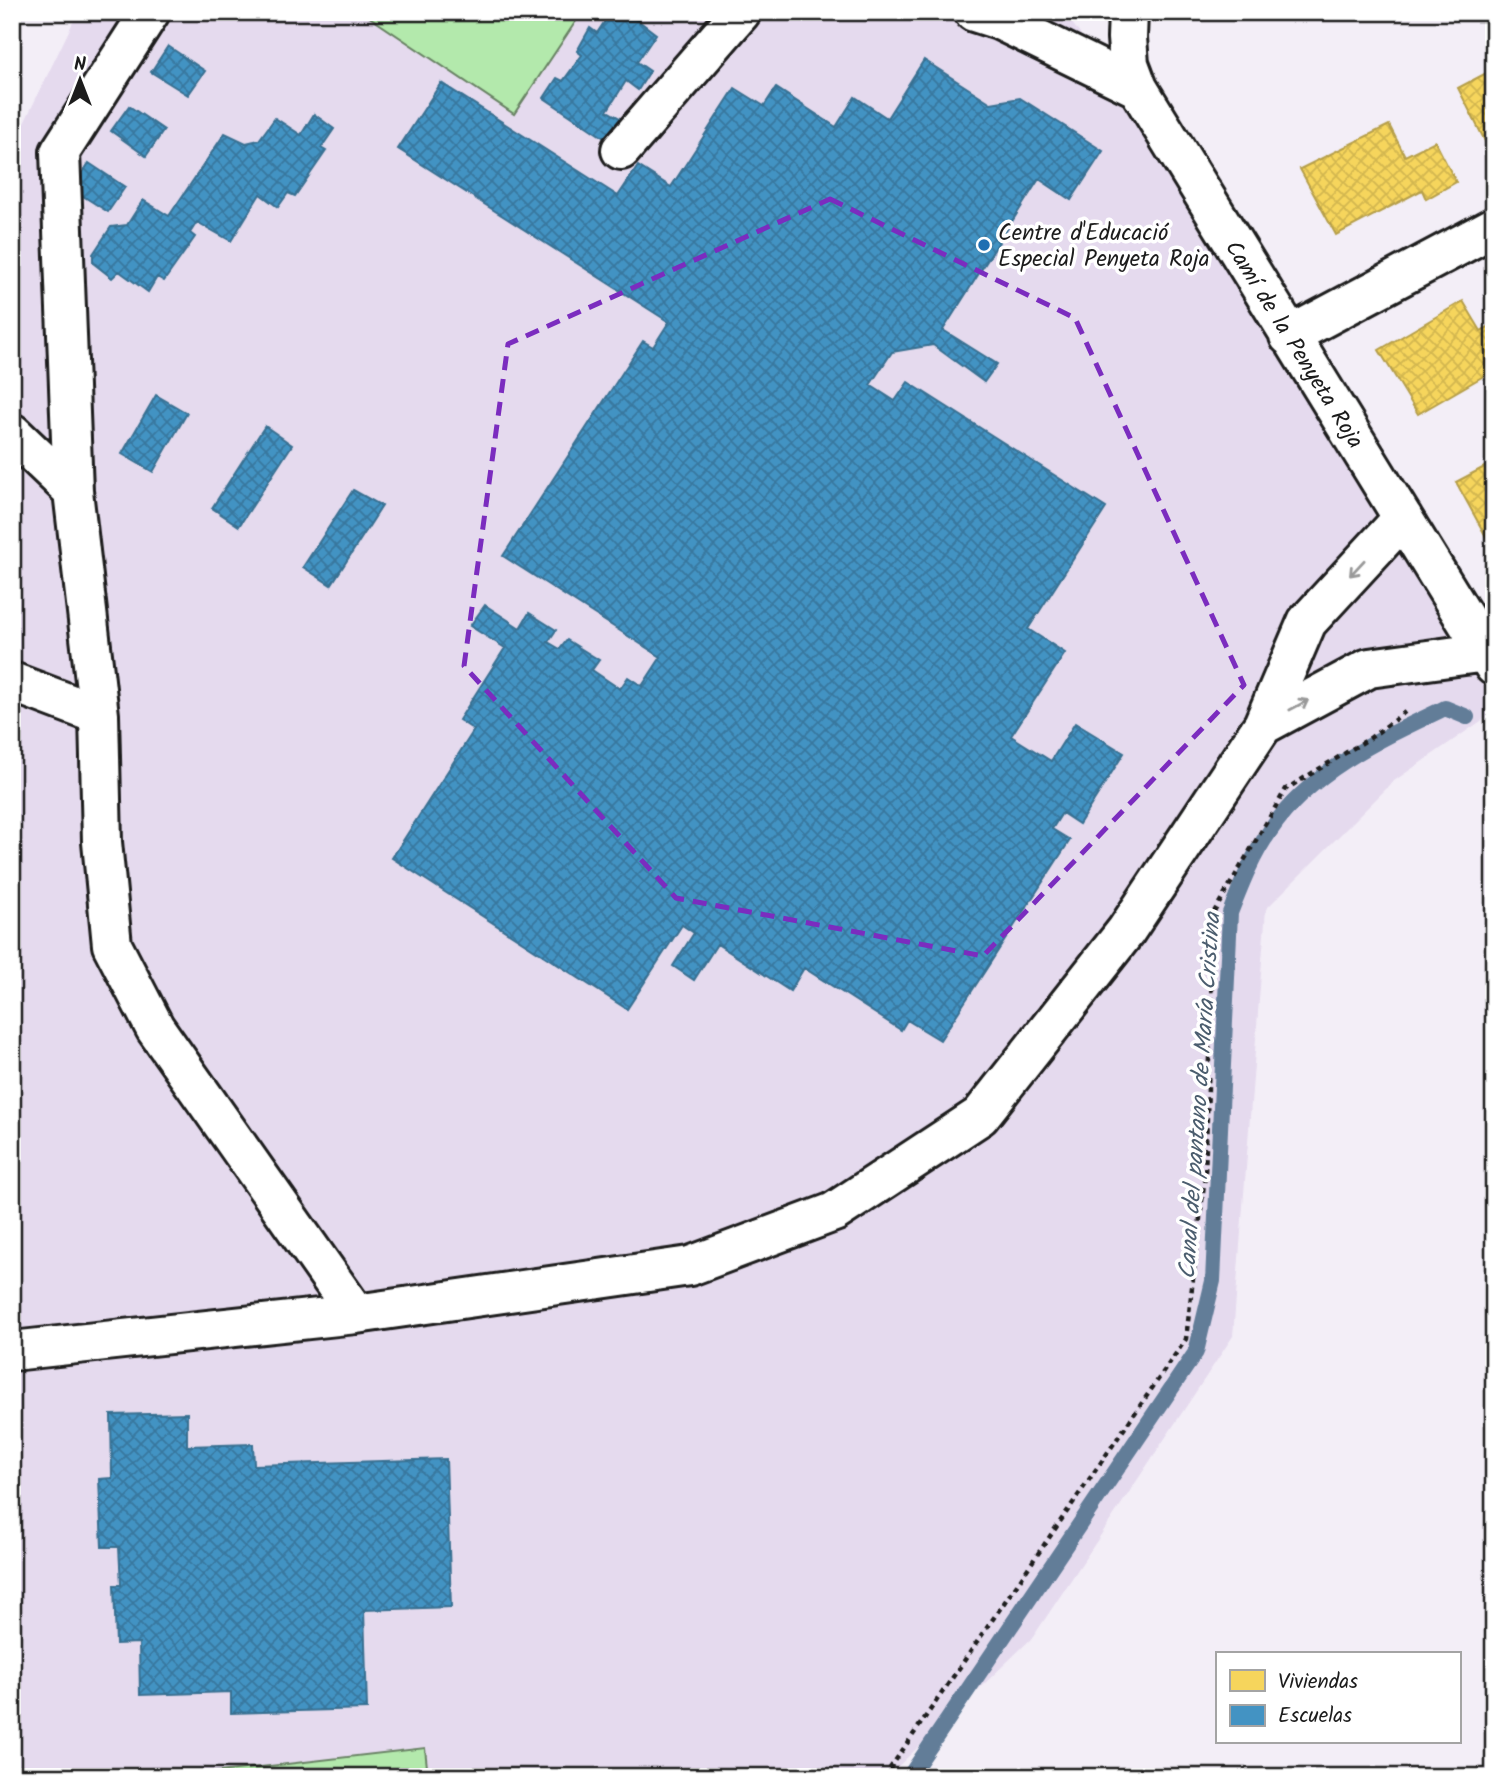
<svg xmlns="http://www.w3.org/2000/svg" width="1506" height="1789" font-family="Kalam,sans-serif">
<defs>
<pattern id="homes-cross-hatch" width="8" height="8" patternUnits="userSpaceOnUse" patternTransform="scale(1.75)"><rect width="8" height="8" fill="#f6d55c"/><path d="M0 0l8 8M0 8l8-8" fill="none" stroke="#d2b64f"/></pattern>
<pattern id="schools-cross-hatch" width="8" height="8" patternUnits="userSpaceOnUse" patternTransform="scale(1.75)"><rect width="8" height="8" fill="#4393c3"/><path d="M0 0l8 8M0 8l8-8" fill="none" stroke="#37779e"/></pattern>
</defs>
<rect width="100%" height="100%" fill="#f3eef7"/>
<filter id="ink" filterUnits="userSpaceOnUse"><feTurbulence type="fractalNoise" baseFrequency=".0143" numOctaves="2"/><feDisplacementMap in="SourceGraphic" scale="14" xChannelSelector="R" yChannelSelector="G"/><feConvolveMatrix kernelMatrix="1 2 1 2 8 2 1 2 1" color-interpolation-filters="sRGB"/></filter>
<g filter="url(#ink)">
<path fill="#e5daee" d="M78,12H1064L1156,138L1494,700V712L1394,781L1266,909L1233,1336L1033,1637L887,1777H12V148Z"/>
<path fill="#b3e9ac" stroke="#688264" stroke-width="2" d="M362,12H582L514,114Z
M425,1748L428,1777H175Z"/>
<path fill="url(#homes-cross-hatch)" stroke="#b59e49" stroke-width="2" d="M1494,69V149L1490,151L1458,88Z
M1389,125L1405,156L1435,141L1456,182L1426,199L1422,190L1336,235L1300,169Z
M1463,301L1481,331L1494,324V370L1418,414L1379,350Z
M1494,462V551L1456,482Z"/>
<path fill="url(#schools-cross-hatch)" stroke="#376f91" stroke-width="2" d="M611,12H627L656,34L637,62L650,71L638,90L626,81L607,111L620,118L606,139L544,98L557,78L563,81L582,55L577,51L590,28L597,33Z
M168,46L205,71L188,95L151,72Z
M924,60L991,103L1020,98L1103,151L1071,200L1039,179L943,330L997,364L984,382L933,345L892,352L870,385L895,401L908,382L1106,508L1028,629L1065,653L1011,736L1051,761L1075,723L1124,753L1079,824L1062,813L1052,829L1070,840L940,1040L907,1020L901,1030L804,968L790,991L717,944L694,980L673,966L694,933L682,925L627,1009L392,858L474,730L459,720L505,648L470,626L485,605L520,628L529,613L556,630L548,642L560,649L567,640L599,660L592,670L620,689L628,677L642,686L661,657L503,556L643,341L653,347L669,322L398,149L441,83L618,196L638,166L671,187L735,88L764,106L776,88L836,127L855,97L887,118Z
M129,106L164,130L146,156L111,131Z
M314,114L334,129L321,148L326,151L295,196L288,193L278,207L260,194L231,241L197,222L190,233L195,237L164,281L157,277L148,292L119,271L112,278L93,263V254L111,227L127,225L143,200L169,216L225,133L246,143L259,140L275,118L301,135Z
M89,163L125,187L108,212L72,189Z
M156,395L187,413L153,472L122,454Z
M265,426L292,445L239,526L212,508Z
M353,490L382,506L331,585L303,567Z
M187,1413V1446L253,1444L254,1465L446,1459L451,1607L364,1610L367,1709L231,1713V1692L140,1695L139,1643L116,1644L114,1585H121L119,1547H102L99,1479L112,1478L111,1415Z"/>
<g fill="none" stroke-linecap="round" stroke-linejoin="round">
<path stroke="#627d98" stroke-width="16" d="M909,1777L1196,1352L1213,1281L1230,913C1241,885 1252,856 1270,831C1310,771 1382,738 1445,708L1467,717"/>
<g stroke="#1c1c1c" stroke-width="44">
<path id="minor" d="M974,12L999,20L1138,88
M1128,12L1127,38L1129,64L1138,88L1494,666
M621,150L741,12
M1289,336L1494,227
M12,433L73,491L99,715L102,842L112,945L155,1028L356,1314
M73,491L60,152L150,12
M1403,518L1307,622L1263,725L1369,668L1486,652
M12,682L99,715
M12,1351L356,1314L690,1266L834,1212L980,1116L1126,931L1263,725"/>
</g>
<path stroke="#1c1c1c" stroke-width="4.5" stroke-dasharray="5 5" stroke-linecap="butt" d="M884,1777L1186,1339L1205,1175L1214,912L1286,789L1370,738L1405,712"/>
<use href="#minor" stroke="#fff" stroke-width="38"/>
</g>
<defs><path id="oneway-shaft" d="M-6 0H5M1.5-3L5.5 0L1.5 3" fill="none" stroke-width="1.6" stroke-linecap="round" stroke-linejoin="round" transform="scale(1.75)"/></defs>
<g stroke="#999">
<use href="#oneway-shaft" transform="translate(1357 568) rotate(133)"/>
<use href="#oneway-shaft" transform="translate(1299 705) rotate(-28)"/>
</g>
</g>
<path fill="none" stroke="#7b2cbf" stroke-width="5" stroke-dasharray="14 9" stroke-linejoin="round" d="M830,199L1075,318L1244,685L983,956L676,898L464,666L508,344Z"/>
<circle fill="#1f6fb2" stroke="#fff" stroke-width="2.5" cx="984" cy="245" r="7"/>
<g text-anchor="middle" stroke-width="7" stroke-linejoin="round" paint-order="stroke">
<g font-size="23" fill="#1c1c1c" stroke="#fff" text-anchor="start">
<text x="998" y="240">Centre d'Educació<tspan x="998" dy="26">Especial Penyeta Roja</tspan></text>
</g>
<g font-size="23" fill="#1c1c1c" stroke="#fff">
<text transform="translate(1295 344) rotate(58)" y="8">Camí de la Penyeta Roja</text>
</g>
<g font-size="24" font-style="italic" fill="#4b5d6e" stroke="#fff">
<text transform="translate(1199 1096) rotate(-86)" y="8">Canal del pantano de María Cristina</text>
</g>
</g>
<rect width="1506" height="1789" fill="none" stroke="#fff" stroke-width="42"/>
<rect x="21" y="21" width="1464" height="1747" fill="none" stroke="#1c1c1c" stroke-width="2.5" filter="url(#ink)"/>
<rect x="1216" y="1652" width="245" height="91" fill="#ffffff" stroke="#a4a4a4" stroke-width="2"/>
<rect x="1230" y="1670" width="35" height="21" fill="#f6d55c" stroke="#a4a4a4" stroke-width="2"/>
<text x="1278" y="1688" font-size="21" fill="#1c1c1c">Viviendas</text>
<rect x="1230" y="1705" width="35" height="21" fill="#4393c3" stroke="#a4a4a4" stroke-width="2"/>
<text x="1278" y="1722" font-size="21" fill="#1c1c1c">Escuelas</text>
<g transform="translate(80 80)" stroke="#ffffff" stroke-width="5" paint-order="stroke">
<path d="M0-5L12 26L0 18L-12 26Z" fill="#1c1c1c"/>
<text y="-10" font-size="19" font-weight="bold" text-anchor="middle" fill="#1c1c1c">N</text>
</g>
</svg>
